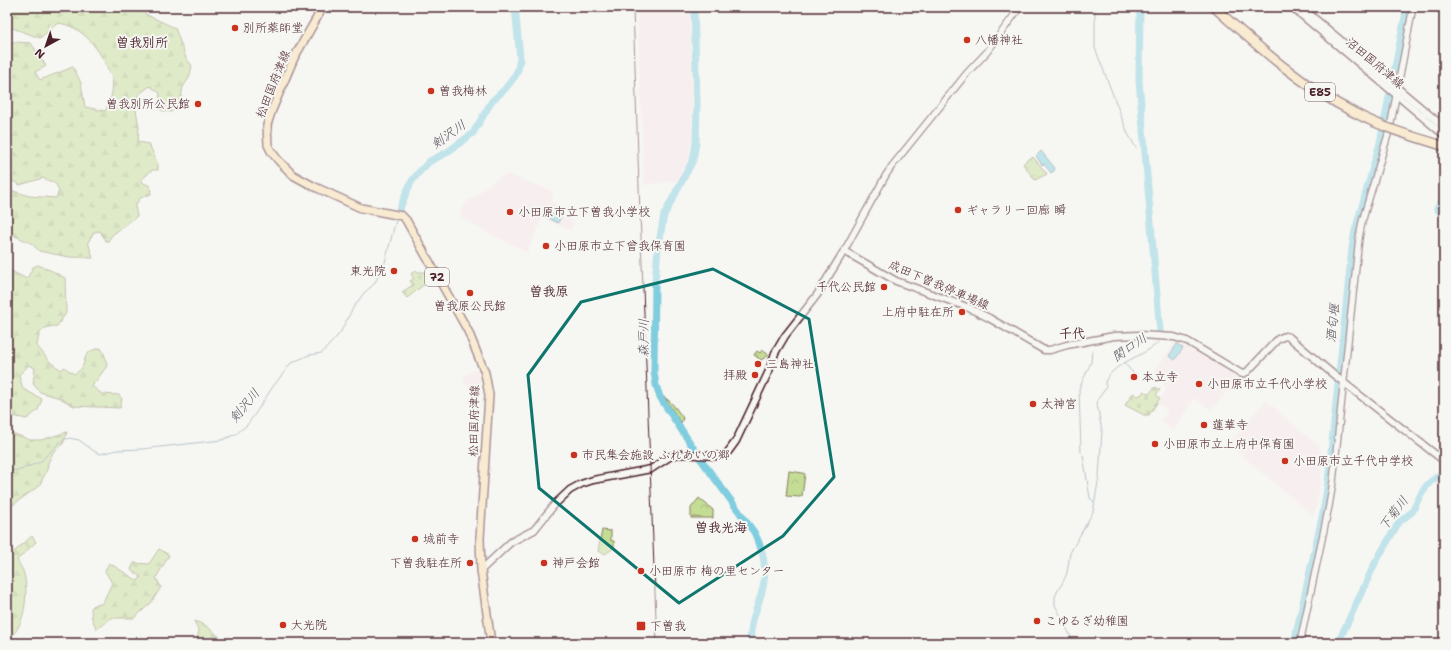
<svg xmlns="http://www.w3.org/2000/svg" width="1451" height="650" font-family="'Shantell Sans','Klee One',sans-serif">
<defs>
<pattern id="forest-firs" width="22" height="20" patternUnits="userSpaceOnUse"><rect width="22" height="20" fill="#c4dd94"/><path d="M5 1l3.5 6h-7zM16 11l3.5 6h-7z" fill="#aabd80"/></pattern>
<pattern id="cemetery-stones" width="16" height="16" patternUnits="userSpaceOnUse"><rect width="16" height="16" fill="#c4dd94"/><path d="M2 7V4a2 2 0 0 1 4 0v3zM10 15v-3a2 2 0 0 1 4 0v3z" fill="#aabd80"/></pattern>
<pattern id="park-crowns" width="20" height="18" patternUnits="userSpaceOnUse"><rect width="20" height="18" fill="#c4dd94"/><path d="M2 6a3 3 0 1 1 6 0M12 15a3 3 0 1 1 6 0" fill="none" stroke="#aabd80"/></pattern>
</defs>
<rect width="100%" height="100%" fill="#f6f6f2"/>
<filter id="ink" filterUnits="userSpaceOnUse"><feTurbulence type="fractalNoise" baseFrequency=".025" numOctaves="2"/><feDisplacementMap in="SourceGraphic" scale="8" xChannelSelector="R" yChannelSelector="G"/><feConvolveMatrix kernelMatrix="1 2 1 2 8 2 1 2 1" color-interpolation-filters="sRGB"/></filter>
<g filter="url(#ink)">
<path fill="#f9e7ea" d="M637,7H690L693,137L688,160L679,181L644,185Z
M508,174L552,191L553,201L558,209L574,223L570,231L543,217L528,250V253L492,235L461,218L460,211L467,202L499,177Z
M1176,341L1188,345L1206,355L1207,357L1210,358L1238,377V379L1211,410L1194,398L1175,429L1172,430L1160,421L1168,410L1157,403L1167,388L1160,381L1155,369Z
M482,366L485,379L468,388L462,377Z
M1266,400L1292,424L1320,446L1322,472L1316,510L1313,516L1228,444Z"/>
<path fill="url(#forest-firs)" stroke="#877e60" d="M7,7H135L149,16L175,28L186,58L192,66L189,78L183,87L180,103L171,112L163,111L158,108L160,93L150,86L139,94L135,104L139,127L138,142L149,144L158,165V170H152L140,181L150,186L151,194L140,198L135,206L137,216L112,235L108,241H106L100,231L94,232L88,242L93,258L69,257L39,251L31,243L15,236L7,230V189L29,196L56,198L59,191L56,184L43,178L20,185L7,178V48L14,42L31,43L46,66L35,72L40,80L73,67L81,83L85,107L105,111C111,101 114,89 112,78C111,74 108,70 107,67C97,46 82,26 58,23L40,38L7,26Z
M38,265L52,271L65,278L66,313L57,326C41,327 39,331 37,346L50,362L61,370L64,367L74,374C91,367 76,352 101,348L105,356L107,366L92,386L102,394L119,395L122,399L120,408L74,406L60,398L40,392L33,384L35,368L29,365L19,375L23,389L42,399L38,410L27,419L7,415V273L11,271L27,279L33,267Z
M7,431L30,440H41L67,432L63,444L53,452L48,463L47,470L39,486L7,509Z
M32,536L36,542L17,560C19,563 21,567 23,571C29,587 26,626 10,637L9,643H7V558Z
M159,549L169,555L156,578L161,587L151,603L134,618H111L97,629L92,619L91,608L95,604H102L112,583L105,571L109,563L138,581L141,577L131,570L134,563L149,564Z
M194,621L205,625L227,643H196L199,631Z"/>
<path fill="url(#cemetery-stones)" stroke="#877e60" d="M416,270L418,272H430L432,270L435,276L407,298L402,292L413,285L410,281L414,279L411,274Z
M1155,387L1160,390L1156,395L1160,398L1149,415H1144L1125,405L1133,393L1137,396L1141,395L1144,391L1149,394Z"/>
<path fill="url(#park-crowns)" stroke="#877e60" d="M1033,157L1047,174L1035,180L1023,164L1029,158L1030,159Z
M762,350L769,355L761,360L754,355L757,351L760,353Z
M664,397C673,403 677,410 683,418L681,423Z
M789,471L803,473L805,474L802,496L800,497L786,496Z
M699,498L713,510V518H691V508Z
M602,530L611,531V541H614V548L605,554L598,551Z"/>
<path fill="#80cddf" stroke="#6a8797" d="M1041,151L1055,168L1054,171L1051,173L1044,164L1042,165L1036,156Z
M548,212L561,217L558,223L546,217Z
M1177,344L1183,348L1175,360L1169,356Z"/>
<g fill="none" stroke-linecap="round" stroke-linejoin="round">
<path stroke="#6a8797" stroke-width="1" d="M1095,7V48L1128,134L1136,148
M1124,363L1137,377
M1081,452L1079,389L1091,362L1092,351
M1083,455L1090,498L1094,502
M7,471L20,470L40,462L61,441L69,438L79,440L94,451L100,454L117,450L142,449L222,440L236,434L247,425L253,417L272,388L291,363L309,355L322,353L340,333L353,308L364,293L374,284L384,266L396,220
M1440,631L1444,627
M1074,643L1055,605V597L1058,590L1063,582L1067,573L1070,553L1093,512L1099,476L1102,431L1097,404L1098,399L1106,388L1105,382C1114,360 1154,354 1160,339"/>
<path stroke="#80cddf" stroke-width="7" d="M694,7L697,104L696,143L693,160L664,215L658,249L655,281L654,372L656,385L660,397L667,408L702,461L754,532C765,552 768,572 761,595C756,611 749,626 751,643
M1140,7L1139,80L1160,332
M1444,192L1443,199L1437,209L1444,215
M399,211L406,193L412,181L420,171L430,161L446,153L473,133L492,101L505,89L515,76L518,69L520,58L515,7
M1379,556L1399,522L1412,512L1422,492L1429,483L1442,473L1444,468
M1294,643L1323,513L1328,482L1352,248L1355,231L1380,143L1407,7
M1338,643L1376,561"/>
<g stroke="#4a1f2b" stroke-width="8">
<path id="tertiary" d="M844,251L886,175L892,166L967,73L987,52L1020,7
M1300,643L1329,506L1333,482L1359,238L1362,222L1390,128L1413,7"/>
</g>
<g stroke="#4a1f2b" stroke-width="9">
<path id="secondary" d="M1292,7L1444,135
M1301,7L1444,127
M481,570L511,542L534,530L555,504L570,490L581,484L593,480L651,469L671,456L679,454L717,456L724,455L728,452L736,441L769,371L775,353L785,336L817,295L844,251L896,281L967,307L989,318L1044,350H1050L1067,345L1114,336L1139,335L1174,337L1187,341L1242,374L1247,372L1278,339L1285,336L1289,337L1334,375L1444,461"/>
</g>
<g stroke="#4a1f2b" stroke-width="10">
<path id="primary" d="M323,7L294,58L272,110L267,125L268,145L271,151L278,160L293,175L313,186L361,208L402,216L406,220L468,331L485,373L489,395L480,538L481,570L491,643"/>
</g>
<use href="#tertiary" stroke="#f6f6f2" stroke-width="5.5"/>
<use href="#secondary" stroke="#f6f6f2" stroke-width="6"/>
<use href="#primary" stroke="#fddcac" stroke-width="7"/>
<path stroke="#4a1f2b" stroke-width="1" d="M633,7L639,187L657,643"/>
<g stroke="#4a1f2b" stroke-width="11" stroke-linecap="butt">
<path id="trunk-bridge" d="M1214,7C1257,46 1303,87 1355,113C1383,128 1414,137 1444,146"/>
</g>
<use href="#trunk-bridge" stroke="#fddcac" stroke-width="8"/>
</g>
</g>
<path d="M0 0H1451V650H0ZM713,269L809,319L834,477L783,536L679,603L539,488L528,375L581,302Z" fill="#f6f6f2" fill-opacity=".55" fill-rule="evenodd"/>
<path fill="none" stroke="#0f766e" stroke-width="3" stroke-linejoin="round" d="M713,269L809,319L834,477L783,536L679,603L539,488L528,375L581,302Z"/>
<g fill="#c8321e" stroke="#f6f6f2" stroke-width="1.5">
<circle cx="235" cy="28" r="4"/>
<circle cx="967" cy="40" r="4"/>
<circle cx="431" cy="91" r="4"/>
<circle cx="198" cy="104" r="4"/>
<circle cx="958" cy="210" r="4"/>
<circle cx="510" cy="212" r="4"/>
<circle cx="546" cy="246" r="4"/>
<circle cx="394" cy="271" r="4"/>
<circle cx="884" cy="287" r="4"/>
<circle cx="470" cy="293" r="4"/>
<circle cx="962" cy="312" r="4"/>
<circle cx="758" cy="364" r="4"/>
<circle cx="755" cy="375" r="4"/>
<circle cx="1134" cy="377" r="4"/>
<circle cx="1199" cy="384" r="4"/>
<circle cx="1033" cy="404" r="4"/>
<circle cx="1204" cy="425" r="4"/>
<circle cx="1155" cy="444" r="4"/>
<circle cx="574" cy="455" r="4"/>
<circle cx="1285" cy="461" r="4"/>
<circle cx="415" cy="539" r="4"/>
<circle cx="470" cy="563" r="4"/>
<circle cx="544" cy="563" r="4"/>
<circle cx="641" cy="571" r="4"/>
<circle cx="1037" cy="621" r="4"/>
<circle cx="283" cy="625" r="4"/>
<rect x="636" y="621" width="10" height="10" rx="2"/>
</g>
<g text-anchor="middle" stroke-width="4" stroke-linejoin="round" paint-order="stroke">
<g fill="#f6f6f2" stroke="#7e6067" stroke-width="1">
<rect x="1305" y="83" width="30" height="18" rx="3"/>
<rect x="425" y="268" width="24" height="18" rx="3"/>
</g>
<g font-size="11" font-weight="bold" fill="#4a1f2b">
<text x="1320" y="96">E85</text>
<text x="437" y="281">72</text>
</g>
<g font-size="12" fill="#4a1f2b" stroke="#f6f6f2" text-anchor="start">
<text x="243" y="32">別所薬師堂</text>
<text x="975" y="44">八幡神社</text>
<text x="439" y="95">曽我梅林</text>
<text x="190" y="108" text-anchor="end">曽我別所公民館</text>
<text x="966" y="214">ギャラリー回廊 瞬</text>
<text x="518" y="216">小田原市立下曽我小学校</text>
<text x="554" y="250">小田原市立下曾我保育園</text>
<text x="386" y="275" text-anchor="end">東光院</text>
<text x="876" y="291" text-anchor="end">千代公民館</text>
<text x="470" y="310" text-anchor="middle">曽我原公民館</text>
<text x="954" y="316" text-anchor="end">上府中駐在所</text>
<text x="766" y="368">三島神社</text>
<text x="747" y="379" text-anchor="end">拝殿</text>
<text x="1142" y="381">本立寺</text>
<text x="1207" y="388">小田原市立千代小学校</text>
<text x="1041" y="408">太神宮</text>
<text x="1212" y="429">蓮華寺</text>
<text x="1163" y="448">小田原市立上府中保育園</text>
<text x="582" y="459">市民集会施設 ふれあいの郷</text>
<text x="1293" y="465">小田原市立千代中学校</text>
<text x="423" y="543">城前寺</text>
<text x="462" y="567" text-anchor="end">下曽我駐在所</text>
<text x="552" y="567">神戸会館</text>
<text x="649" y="575">小田原市 梅の里センター</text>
<text x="1045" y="625">こゆるぎ幼稚園</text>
<text x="291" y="629">大光院</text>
<text x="650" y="630">下曽我</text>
</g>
<g font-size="12" fill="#4a1f2b" stroke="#f6f6f2">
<text transform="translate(1375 63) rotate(40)" y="4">沼田国府津線</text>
<text transform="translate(273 84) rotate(-68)" y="4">松田国府津線</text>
<text transform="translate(939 285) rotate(23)" y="4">成田下曽我停車場線</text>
<text transform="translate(474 421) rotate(-89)" y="4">松田国府津線</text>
</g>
<g font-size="13" font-weight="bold" fill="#4a1f2b" stroke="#f6f6f2">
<text x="142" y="47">曽我別所</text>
<text x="549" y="296">曽我原</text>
<text x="1072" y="338">千代</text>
<text x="721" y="532">曽我光海</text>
</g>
<g font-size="13" font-style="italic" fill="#5a5361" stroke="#f6f6f2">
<text transform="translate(448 134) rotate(-35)" y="5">剣沢川</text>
<text transform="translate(1332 323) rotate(-84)" y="5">酒匂堰</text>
<text transform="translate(643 338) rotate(-90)" y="5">森戸川</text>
<text transform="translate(1129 347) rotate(-34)" y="5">関口川</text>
<text transform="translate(244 405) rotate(-50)" y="5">剣沢川</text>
<text transform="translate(1393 513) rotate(-53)" y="5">下菊川</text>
</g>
</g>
<rect width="1451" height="650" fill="none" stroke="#f6f6f2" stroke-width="24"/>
<rect x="12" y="12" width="1427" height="626" fill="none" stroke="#4a1f2b" stroke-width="1.5" filter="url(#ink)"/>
<g transform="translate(46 46) rotate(220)" stroke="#f6f6f2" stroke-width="3" paint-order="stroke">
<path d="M0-3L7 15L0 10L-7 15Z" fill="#4a1f2b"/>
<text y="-6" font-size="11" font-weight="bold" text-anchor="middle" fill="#4a1f2b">N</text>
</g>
</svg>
